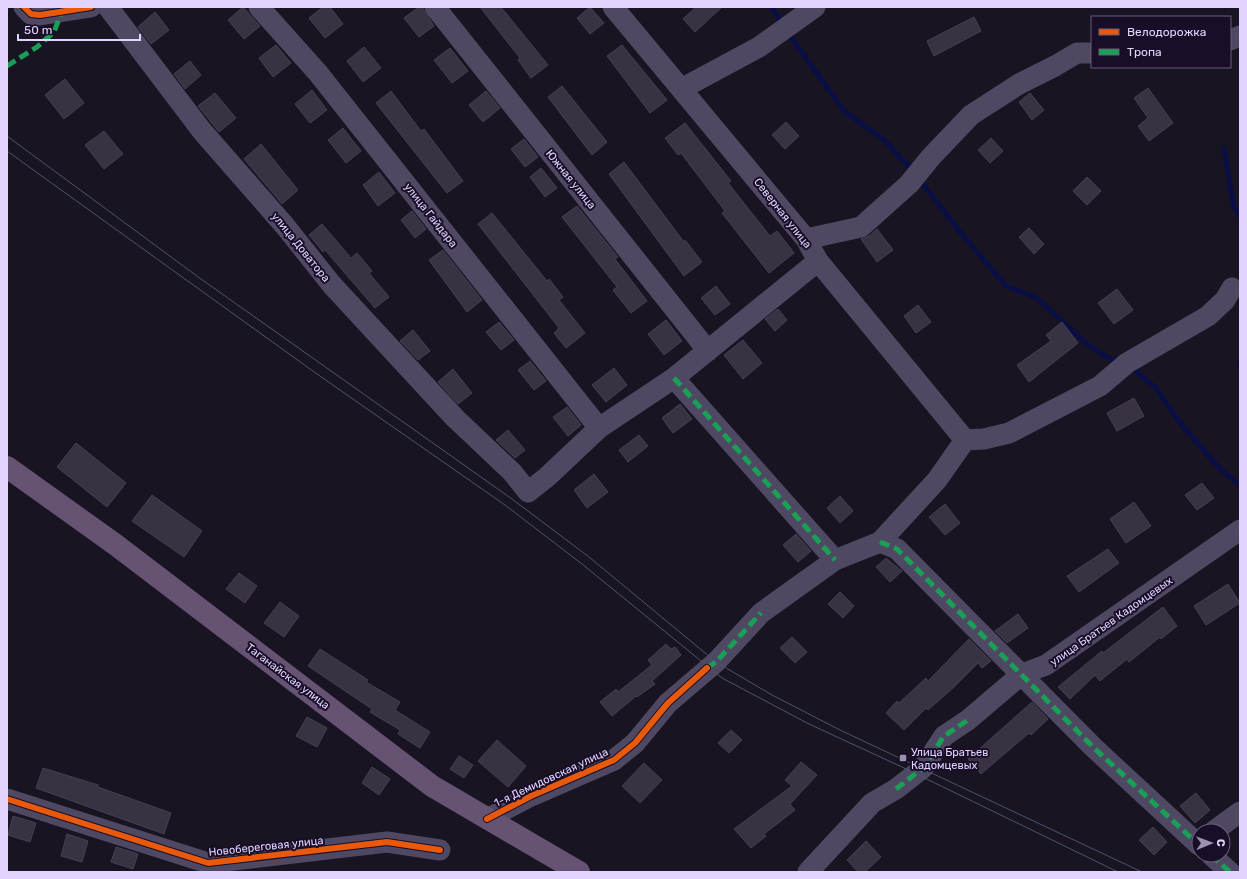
<svg xmlns="http://www.w3.org/2000/svg" width="1247" height="879" font-family="Rubik,sans-serif">
<rect width="100%" height="100%" fill="#191421"/>
<g fill="none" stroke-linecap="round" stroke-linejoin="round">
<path stroke="#090f44" stroke-width="5" d="M771,7L783,24
M788,33L844,111L884,140L913,171
M1224,148L1233,204L1240,217
M919,179L960,232L1006,286L1037,298L1087,344L1110,359L1119,361
M1240,362V365
M1130,366L1156,388L1180,423L1220,469L1240,485"/>
</g>
<path fill="#393243" stroke="#473e55" d="M243,7L260,26L244,39L228,20Z
M323,7H330L343,24L325,38L309,18Z
M419,7H422L434,26L419,37L404,18Z
M480,7H501L548,65L531,78L518,60L520,58Z
M590,7L604,23L590,34L577,18Z
M696,7H722L695,32L683,19Z
M155,12L169,30L151,44L138,27Z
M974,17L981,31L934,56L927,41Z
M276,45L291,63L273,77L259,58Z
M622,45L667,100L650,113L607,56Z
M364,47L381,68L363,82L347,61Z
M450,48L468,71L452,83L434,60Z
M190,61L201,75L185,89L174,74Z
M65,79L84,103L64,119L45,95Z
M562,86L607,142L592,155L548,97Z
M1148,88L1173,123L1149,141L1138,126L1148,118L1134,98Z
M312,90L327,110L310,123L295,104Z
M391,91L421,131L424,129L463,181L447,193L376,103Z
M486,91L500,108L483,122L469,105Z
M215,93L236,118L219,132L198,106Z
M1030,93L1044,110L1032,120L1019,102Z
M786,122L799,136L785,149L772,135Z
M685,123L731,181L728,183L770,236L777,231L794,253L769,273L722,213L725,211L681,153L678,155L665,138Z
M343,128L361,151L346,163L328,140Z
M104,131L123,154L104,169L85,145Z
M991,138L1003,151L990,163L978,150Z
M524,139L538,157L525,167L511,149Z
M261,144L298,190L282,204L244,159Z
M624,162L684,242L685,240L702,262L684,276L609,174Z
M541,168L557,188L545,197L530,177Z
M379,172L395,193L378,206L363,185Z
M1087,177L1101,191L1087,205L1073,191Z
M577,206L618,257L615,259L647,301L631,313L613,290L617,287L562,217Z
M412,211L426,229L415,238L401,220Z
M492,213L547,281L549,279L563,297L559,300L585,333L566,348L554,333L559,328L478,224Z
M322,224L351,258L357,253L372,271L369,273L389,297L375,308L325,250L323,252L309,235Z
M1029,228L1044,244L1034,254L1019,237Z
M877,229L893,250L877,262L861,239L869,236Z
M443,250L482,300L467,312L429,260Z
M716,286L730,304L715,315L701,298Z
M1117,289L1133,310L1114,324L1098,303Z
M918,305L931,322L916,333L904,316Z
M778,309L787,320L775,331L765,319Z
M666,320L682,341L664,355L648,334Z
M499,322L514,340L501,350L486,332Z
M1062,322L1078,343L1029,382L1017,365L1051,341L1046,335Z
M413,330L430,351L418,360L400,341Z
M743,340L762,363L743,379L724,355Z
M530,361L546,381L534,390L518,370Z
M614,368L627,385L606,402L592,385Z
M453,369L472,393L458,404L438,382Z
M1134,398L1144,416L1117,431L1107,413Z
M680,404L692,419L673,433L662,418Z
M567,407L581,425L568,436L553,417Z
M508,430L525,450L515,458L496,440Z
M639,435L648,446L628,462L619,450Z
M76,443L126,483L107,507L57,467Z
M594,474L608,492L587,508L574,490Z
M1202,483L1214,498L1197,510L1185,495Z
M152,495L202,531L184,557L132,521Z
M840,496L853,511L840,523L827,508Z
M1134,502L1151,526L1126,543L1110,519Z
M945,504L960,523L945,535L929,517Z
M796,534L811,551L798,562L783,545Z
M1108,549L1119,563L1079,592L1067,576Z
M886,558L902,571L890,582L876,567Z
M239,573L257,586L245,603L226,589Z
M1228,584L1240,603L1206,625L1194,606Z
M840,592L854,606L843,618L828,604Z
M280,602L299,616L284,637L264,623Z
M1163,607L1177,626L1161,639L1160,637L1129,662L1127,659L1100,681L1095,675L1070,699L1058,687L1102,651L1103,653Z
M1018,614L1028,628L1007,643L995,631Z
M792,637L807,652L795,663L780,648Z
M969,639L991,661L982,668L978,663L954,687L928,710L926,708L904,730L886,713L897,701L899,703L926,678L928,681Z
M666,644L671,649L675,647L681,655L652,681L655,684L637,697L636,696L612,716L600,702L616,689L618,692L652,665L648,660Z
M320,649L368,680L366,682L400,702L395,710L430,732L420,748L398,734L400,730L370,712L372,709L308,666Z
M1032,702L1048,719L1031,735L1029,733L981,774L968,759Z
M307,717L327,728L317,747L296,736Z
M731,730L742,740L729,753L718,743Z
M497,740L526,766L508,787L478,761Z
M459,756L473,765L464,778L450,769Z
M801,762L817,775L790,804L795,810L764,834L766,836L751,848L734,829L792,786L785,780Z
M644,763L662,780L640,803L622,786Z
M372,767L390,779L379,795L362,783Z
M43,768L98,785V787L171,813L164,834L36,788Z
M1196,793L1210,810L1195,823L1180,806Z
M13,816L36,823L30,842L8,835Z
M1153,827L1167,842L1154,855L1139,840Z
M67,834L88,841L82,862L61,856Z
M866,841L881,857L865,872H858L847,860Z
M116,847L138,854L133,869L111,862Z"/>
<g fill="none" stroke-linecap="round" stroke-linejoin="round">
<path stroke="#4f4862" stroke-width="21" d="M24,7L31,14L40,15L91,7
M108,7L202,131L285,226L332,285L455,418L512,472L528,492L547,477L599,428L674,378L818,261
M259,7L318,73L599,428
M435,7L708,351
M613,7L806,239L818,261L965,440
M1230,40L1240,36
M681,89L759,47L815,7
M806,239L861,227L909,184L931,157L971,115L1019,84L1055,66L1077,53H1092
M674,378L835,560
M880,542L897,549L1093,747L1199,845
M7,799L208,863L387,842L440,850
M487,819L531,796L614,760L635,743L668,703L716,662L761,613L835,560L880,542L937,480L965,440L984,439L1009,433L1100,386L1127,363L1208,316L1225,300L1232,288
M1214,831L1240,812
M1211,855L1230,872
M808,872L872,803L896,789L923,768L944,736L968,720L1022,674L1046,665L1240,530"/>
<path stroke="#665273" stroke-width="22" d="M7,467L116,545L432,786L579,872"/>
<path stroke="#49556e" stroke-width="1" d="M7,136L201,279L512,499L589,557L716,662L772,695L840,730L1142,872
M7,151L317,374L505,505L582,564L722,678L809,724L902,767L1118,872"/>
<path stroke="#1a9f57" stroke-width="5" stroke-dasharray="10 5" stroke-linecap="butt" d="M7,66L37,47L54,32L62,11
M674,378L835,560
M880,542L897,549L1093,747L1199,845
M707,668L716,662L761,613
M896,789L923,768L944,736L968,720
M1211,855L1230,872"/>
<g stroke="#180e27" stroke-width="8">
<path id="cycleway" d="M24,7L31,14L40,15L91,7
M7,799L208,863L387,842L440,850
M487,819L531,796L614,760L635,743L668,703L707,668"/>
</g>
<use href="#cycleway" stroke="#e8590c" stroke-width="6"/>
</g>
<rect fill="#9c91b1" stroke="#180e27" stroke-width="1.5" x="899" y="754" width="8" height="8" rx="2"/>
<g text-anchor="middle" stroke-width="4" stroke-linejoin="round" paint-order="stroke">
<g font-size="11" fill="#e3d4ff" stroke="#180e27">
<text transform="translate(571 179) rotate(51)" y="4">Южная улица</text>
<text transform="translate(783 213) rotate(52)" y="4">Северная улица</text>
<text transform="translate(431 215) rotate(52)" y="4">улица Гайдара</text>
<text transform="translate(301 247) rotate(51)" y="4">улица Доватора</text>
<text transform="translate(1111 621) rotate(-35)" y="4">улица Братьев Кадомцевых</text>
<text transform="translate(288 676) rotate(37)" y="4">Таганайская улица</text>
<text transform="translate(551 777) rotate(-25)" y="4">1-я Демидовская улица</text>
<text transform="translate(266 846) rotate(-6)" y="4">Новобереговая улица</text>
</g>
<g font-size="11" fill="#e3d4ff" stroke="#180e27" text-anchor="start">
<text x="911" y="756">Улица Братьев<tspan x="911" dy="13">Кадомцевых</tspan></text>
</g>
</g>
<rect width="1247" height="879" fill="none" stroke="#e3d4ff" stroke-width="16"/>
<rect x="1091" y="16" width="140" height="52" fill="#180e27" stroke="#695d7d"/>
<rect x="1099" y="29" width="20" height="6" fill="#e8590c" stroke="#695d7d"/>
<text x="1127" y="36" font-size="12" fill="#e3d4ff">Велодорожка</text>
<rect x="1099" y="49" width="20" height="6" fill="#1a9f57" stroke="#695d7d"/>
<text x="1127" y="56" font-size="12" fill="#e3d4ff">Тропа</text>
<g transform="translate(1211 843) rotate(89)"><circle r="19" fill="#180e27" stroke="#695d7d"/>
<path d="M0-3L7 15L0 10L-7 15Z" fill="#9c91b1"/>
<text y="-6" font-size="11" font-weight="bold" text-anchor="middle" fill="#e3d4ff">С</text>
</g>
<path d="M18 34v6h122v-6" fill="none" stroke="#e3d4ff" stroke-width="2"/>
<text x="24" y="34" font-size="12" fill="#e3d4ff" stroke="#180e27" stroke-width="3" paint-order="stroke">50 m</text>
</svg>
